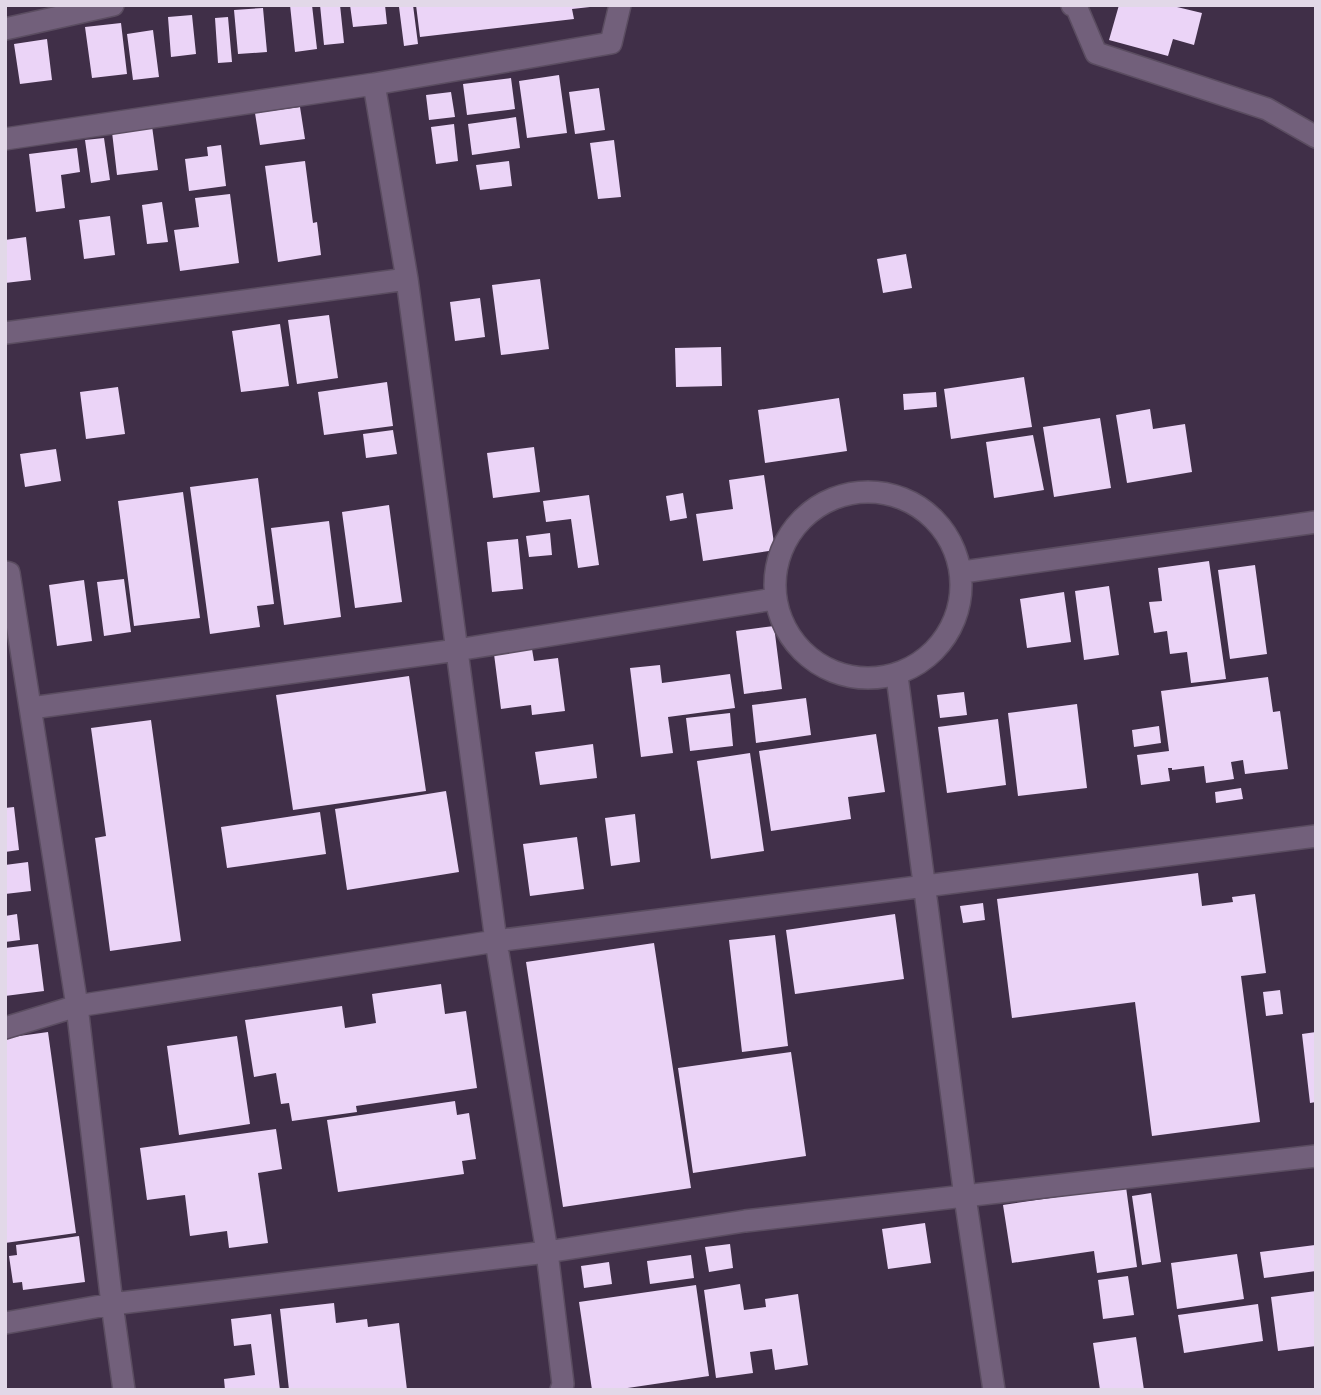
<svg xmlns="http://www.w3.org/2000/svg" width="1321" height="1395" font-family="Rubik,sans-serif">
<rect width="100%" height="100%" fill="#402f48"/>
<path fill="#ebd4f7" d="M290,5H312L317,49L295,52Z
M320,5H340L344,43L324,45Z
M350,5H385L387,24L353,27Z
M413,5L418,44L404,46L399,7Z
M416,5H590V7L572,9L574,19L420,37Z
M1119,5H1177V7L1202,13L1194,45L1173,39L1168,56L1109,40Z
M263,8L267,52L238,54L234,10Z
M192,15L196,54L171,57L168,17Z
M228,17L232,62L218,63L215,18Z
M121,23L127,74L92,78L85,27Z
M153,30L159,77L133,80L127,34Z
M47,39L52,80L20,84L14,44Z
M559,75L567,133L527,138L519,81Z
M511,78L515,109L467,115L463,84Z
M599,88L605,130L575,134L569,92Z
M451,92L455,117L429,120L426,95Z
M300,107L305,139L260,145L255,113Z
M516,117L520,148L472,155L468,124Z
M454,124L458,161L436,164L431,127Z
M152,126L158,170L117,175L112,132Z
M104,138L110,180L91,183L85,140Z
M614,140L621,197L598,199L590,143Z
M221,145L226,186L189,191L185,159L208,156L207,147Z
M77,148L80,172L61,175L65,208L36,212L29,154Z
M305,161L313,223L317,222L321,255L278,262L265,166Z
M509,161L512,186L480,190L476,165Z
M230,194L239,263L180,271L174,230L199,227L195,198Z
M162,202L168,242L147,244L142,205Z
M110,216L115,255L84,259L79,220Z
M26,237L31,280L5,283V240Z
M906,254L912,288L883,293L877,259Z
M540,279L549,349L501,355L492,285Z
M480,298L485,337L455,341L450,302Z
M329,315L338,378L297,384L288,320Z
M280,324L289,386L241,392L232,331Z
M721,347L722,386L676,387L675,348Z
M1024,377L1032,427L951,439L944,389Z
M387,382L393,426L324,435L318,392Z
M118,387L125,434L86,439L80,392Z
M936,392L937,407L904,410L903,394Z
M839,398L847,451L765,463L758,410Z
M1150,409L1153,429L1185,424L1192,472L1127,483L1116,415Z
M1100,418L1111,488L1054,497L1043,427Z
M393,430L397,454L366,458L363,434Z
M1033,435L1044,490L994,498L986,442Z
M534,447L540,492L493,498L487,453Z
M56,449L61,481L25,487L20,454Z
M764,475L775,550L703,561L696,514L733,509L729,480Z
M258,478L274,604L257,606L260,627L210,634L190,487Z
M183,492L200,618L134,626L118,501Z
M683,493L687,518L670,521L666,496Z
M589,495L599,565L578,568L571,519L546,522L543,501Z
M389,505L402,602L355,608L342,512Z
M329,521L341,617L284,625L271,528Z
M550,533L552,555L529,557L526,536Z
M518,539L523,589L492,592L487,542Z
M1209,561L1226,679L1191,683L1187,652L1170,654L1167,631L1154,633L1149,602L1162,601L1158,568Z
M1255,565L1267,654L1230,659L1218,570Z
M124,579L131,632L104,636L97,582Z
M84,580L92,641L57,646L49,585Z
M1109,586L1119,655L1084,660L1075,591Z
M1064,592L1071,642L1027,648L1020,599Z
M774,626L782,689L744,694L736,631Z
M532,649L534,661L558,658L565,711L532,715L531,705L501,709L494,654Z
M660,665L662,683L730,674L735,708L668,717L673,753L641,757L630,668Z
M409,676L426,791L293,810L276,695Z
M1268,677L1273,712L1280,711L1288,769L1245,774L1243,760L1231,762L1234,779L1206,783L1204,766L1172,770V768H1168L1170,781L1141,785L1137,755L1169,751L1161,691Z
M964,692L967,715L940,718L937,695Z
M806,698L811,735L756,743L752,705Z
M1077,704L1087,788L1018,796L1008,713Z
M730,713L733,746L690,751L686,718Z
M998,719L1006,785L947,793L938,727Z
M151,720L181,941L110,951L95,838L106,836L91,728Z
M1159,726L1161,743L1134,747L1132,730Z
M876,734L885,792L848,797L851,819L771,831L759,751Z
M593,744L597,778L540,785L535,752Z
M750,753L764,851L711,859L697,761Z
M1241,788L1243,799L1216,803L1215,792Z
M446,791L459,872L347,890L335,809Z
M14,807L19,850L5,852V808Z
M320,812L326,854L227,868L221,827Z
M635,814L640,862L611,866L605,818Z
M577,837L584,889L530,896L523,844Z
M28,862L31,891L5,894V865Z
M1198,873L1202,906L1233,902L1232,897L1255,894L1266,973L1241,976L1260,1122L1152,1136L1135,1002L1012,1018L997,899Z
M983,903L985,920L963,923L960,906Z
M17,914L20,940L5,942V916Z
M895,914L904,979L795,994L786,930Z
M775,935L788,1046L742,1052L729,940Z
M654,943L691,1188L563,1207L526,962Z
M38,944L44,991L5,996V948Z
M441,984L445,1014L466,1011L477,1088L356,1106L357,1112L292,1121L289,1103L281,1104L276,1073L254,1077L245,1020L342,1006L345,1028L376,1023L372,994Z
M1280,990L1283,1014L1266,1016L1263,992Z
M48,1032L76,1233L5,1243V1038Z
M1316,1032V1102L1310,1103L1302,1034Z
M237,1036L250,1124L179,1135L167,1046Z
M791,1052L806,1156L693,1173L678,1068Z
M455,1101L457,1115L469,1113L476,1159L462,1161L464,1174L338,1192L327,1120Z
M276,1129L282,1169L258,1173L268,1243L229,1248L227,1231L190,1236L185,1195L147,1200L140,1148Z
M1126,1187L1137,1267L1097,1273L1094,1251L1012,1263L1003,1205Z
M1151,1193L1161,1262L1142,1265L1132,1196Z
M925,1223L931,1263L888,1269L882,1229Z
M79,1236L85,1282L23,1290L22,1282L13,1283L9,1256L17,1255L16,1245Z
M730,1244L733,1268L709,1272L705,1247Z
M1315,1245L1316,1271L1264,1278L1260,1252Z
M1237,1254L1244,1299L1177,1309L1171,1263Z
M691,1255L694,1278L650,1284L647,1261Z
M609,1262L612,1284L584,1288L581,1266Z
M1128,1276L1134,1315L1103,1319L1098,1280Z
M740,1284L744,1310L766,1307L765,1299L798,1294L808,1365L775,1370L772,1349L750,1352L753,1373L716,1378L704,1290Z
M696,1285L709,1376L614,1390H592L579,1302Z
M1316,1291V1346L1278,1351L1271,1297Z
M334,1303L336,1323L367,1319L368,1327L399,1323L407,1390H289L280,1309Z
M1258,1304L1263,1341L1184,1353L1178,1315Z
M271,1314L280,1390H225L224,1379L255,1375L251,1344L234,1346L231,1319Z
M1136,1337L1144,1390H1100L1093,1343Z"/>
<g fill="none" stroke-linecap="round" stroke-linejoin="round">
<g stroke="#5b4d61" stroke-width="24">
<path id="street" d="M1072,5L1076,6L1096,53L1267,109L1316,137
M5,29L113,5
M374,84L407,279L496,941L547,1252L563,1384L561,1390
M5,139L374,84L611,43L620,5
M5,333L407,279
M775 585a93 93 0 1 1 186 0a93 93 0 1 1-186 0Z
M5,572L9,573L77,1006L112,1304L124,1390
M963,572L1316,522
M897,676L965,1197L994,1390
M31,708L457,650L774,599
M5,1028L77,1006L496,941L1316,836
M5,1323L112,1304L547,1252L745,1221L1316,1156"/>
</g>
<use href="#street" stroke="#72607b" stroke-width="21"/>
</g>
<rect width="1321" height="1395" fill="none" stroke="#e2d8e8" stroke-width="14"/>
</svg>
